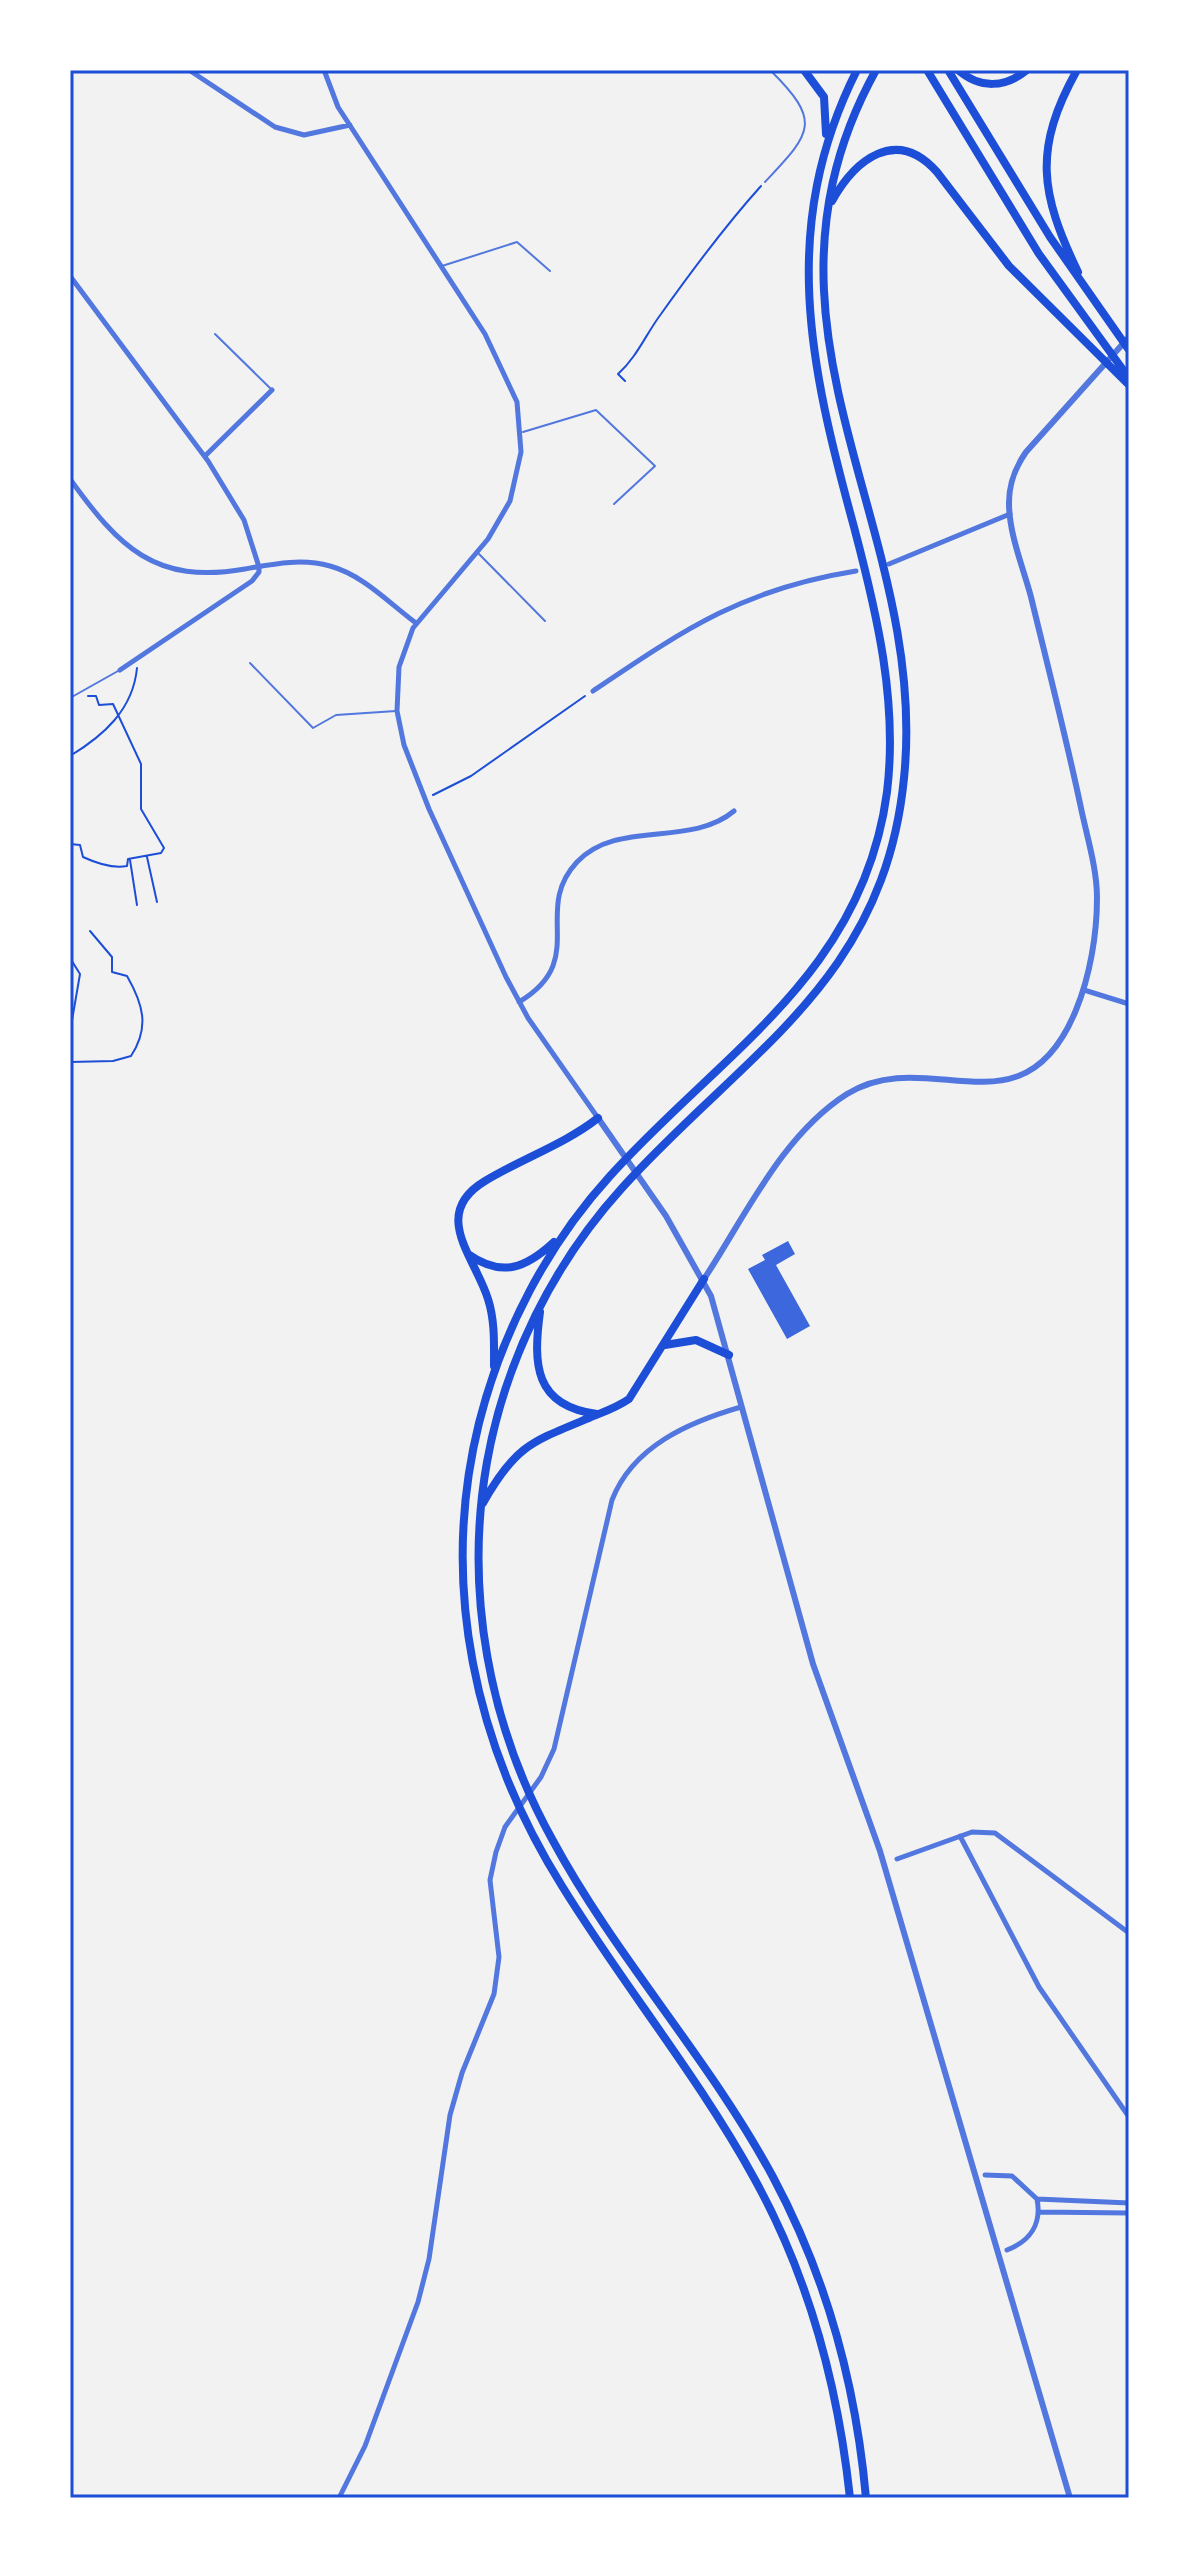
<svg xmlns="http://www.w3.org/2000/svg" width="1199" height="2568" font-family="'Noto Sans',sans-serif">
<rect width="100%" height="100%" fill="#f2f2f2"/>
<path fill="#3d67dc" d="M788,1241L795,1254L776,1265L810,1326L787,1339L748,1269L765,1260L762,1255Z"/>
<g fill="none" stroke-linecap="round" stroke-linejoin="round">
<path stroke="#1d4ed8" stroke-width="2" d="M625,381L618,374C637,357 646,334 661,314C693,269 725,226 761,186
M70,756C103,736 133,710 137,668
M433,795L471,776L585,696
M70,844L80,845L83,857C96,863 112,869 127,866L128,859L161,853L164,848L141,809V764L113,704L99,705L96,696H88
M147,857L157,902
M130,860L137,905
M70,958L80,974L70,1032
M70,1062L113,1061L131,1056C150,1027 143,1004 127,976L112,972V957L90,931"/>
<path stroke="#5277de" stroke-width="2" d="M765,182C811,133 823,122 770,70
M442,266L517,242L550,271
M215,334L271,389
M523,432L596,410L655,466L614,504
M479,554L545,621
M250,663L313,728L336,715L396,711
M70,698L118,671"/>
<path stroke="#5277de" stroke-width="5" d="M189,70L275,127L304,135L350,125
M324,70L338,107L485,334L517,402L521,452L510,501L488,539L413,628L399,667L397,711L404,745L429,809L506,977L528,1018L598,1118
M70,276L208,461L244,520L259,567V572L252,581L120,670
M205,456L272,390
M70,479C119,547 155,585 245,569C273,564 302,558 330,566C363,575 389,603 416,623
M889,564L1010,514
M593,691C685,629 743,589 856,571
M1084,990L1129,1004
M519,1002C590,960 531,911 577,862C617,819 690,848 734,811
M960,1836L1039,1987L1129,2117
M897,1859L972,1832L995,1833L1129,1933
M985,2175L1012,2176L1037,2199C1042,2224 1030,2241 1007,2250
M1037,2199L1129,2203
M1039,2212L1129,2213
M339,2498L365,2446L418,2302L429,2259L450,2115L462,2073L494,1994L499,1957L490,1880L496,1852L505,1827L541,1777L554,1749L612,1500C633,1446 689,1422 741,1407"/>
<path stroke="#5277de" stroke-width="6" d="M598,1118L666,1216L711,1296L813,1664L880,1851L1070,2498
M704,1279C745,1217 782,1135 847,1094C929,1043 1023,1140 1076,1010C1090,976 1097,934 1097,898C1097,868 1087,837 1081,808C1066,737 1048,667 1031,597C1023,567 1009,534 1009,503C1009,483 1015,468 1026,452L1129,337"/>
<path stroke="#1d4ed8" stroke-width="8" d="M804,70L824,97L826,134
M927,70L1039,254L1129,378
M948,70L1050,237L1129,350
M958,70C980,89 1005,88 1027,70
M1077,70C1033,149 1040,193 1078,272
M832,201C855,160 896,126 937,172L1009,266L1129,385
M468,1254C502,1278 526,1268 554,1242
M540,1312C533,1364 534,1406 597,1414
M665,1345L696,1340L729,1355
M494,1366C494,1343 495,1321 488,1299C475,1257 430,1214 485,1181C521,1159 565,1144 598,1118
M483,1503C515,1446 531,1442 589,1418C603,1412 616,1408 629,1399L704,1279
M850,2498C838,2386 809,2277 754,2178C698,2076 623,1985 562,1886C475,1747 439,1584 479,1423C502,1332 547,1245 610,1176C722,1052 863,974 887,792C898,702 877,614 854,527C810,366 778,227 857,70
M866,2498C856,2386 826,2276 773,2177C709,2058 616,1958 552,1839C489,1725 464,1591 487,1462C505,1361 553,1264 622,1188C745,1052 884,982 904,778C930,525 733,329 876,70"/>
</g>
<rect width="1199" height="2568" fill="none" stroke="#ffffff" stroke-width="144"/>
<rect x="72" y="72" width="1055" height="2424" fill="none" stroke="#1d4ed8" stroke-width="3"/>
</svg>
